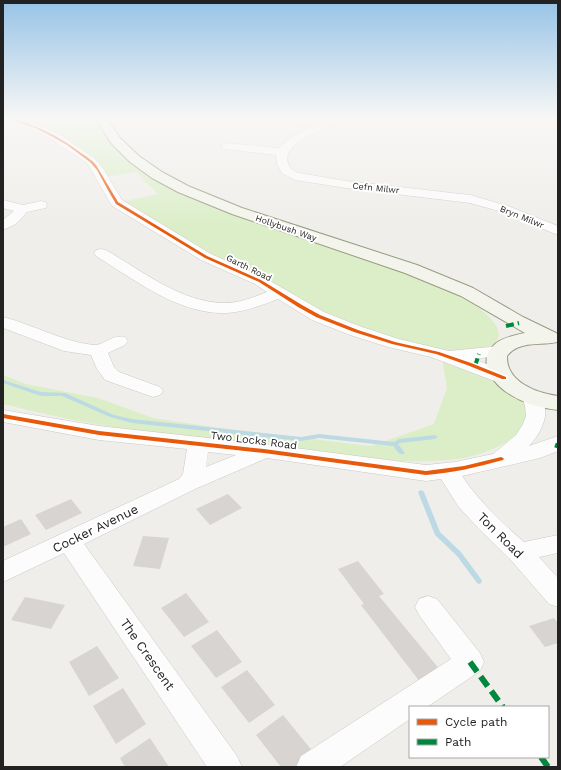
<svg xmlns="http://www.w3.org/2000/svg" width="561" height="770" font-family="'Work Sans',sans-serif">
<rect width="100%" height="100%" fill="#f0eeea"/>
<path fill="#dbeec8" d="M64,119H96C105,146 131,162 154,177L433,284C453,293 477,302 492,320C520,353 454,354 435,351C422,348 408,342 395,339C377,333 357,329 340,322C317,313 295,298 273,287C221,260 170,232 118,203L158,194L143,180L137,172L105,177L101,170L37,129Z
M442,359L489,378L527,405C530,440 485,455 457,459C396,467 335,453 274,445C229,440 184,437 139,431C93,425 48,415 3,404V375L26,384L98,398L153,418L213,427L371,446L434,424L447,388Z"/>
<g fill="none" stroke-linecap="round" stroke-linejoin="round">
<path fill="#bddae4" fill-rule="evenodd" d="M3,380L41,392L65,393L114,415L132,419L301,437L319,434L394,442L399,439L435,435L438,437L435,439L400,443L398,444L405,453L404,454C399,456 396,449 393,446L319,438L301,441L132,423L110,417L62,396H41L3,383Z
M421,490L423,491L424,492L440,532L461,552L481,579L482,581L481,583L479,584L477,583L457,556L435,535L418,492L419,491Z"/>
</g>
<path fill="#d7d4d1" d="M228,494L242,508L210,525L196,509Z
M71,499L82,513L46,530L35,515Z
M21,519L31,534L3,547V527Z
M143,536L169,538L160,569L133,566Z
M358,561L384,594L379,596L441,671L420,682L361,605L364,604L338,569Z
M186,593L209,622L184,637L161,608Z
M25,597L65,605L51,629L11,620Z
M554,618L558,623V643L545,647L529,626Z
M217,630L242,662L216,678L191,646Z
M97,646L119,678L89,696L69,662Z
M247,670L275,705L249,723L221,687Z
M123,688L146,724L116,744L93,706Z
M283,715L314,753L297,767H281L256,735Z
M150,738L169,767H125L120,758Z"/>
<g fill="none" stroke-linecap="round" stroke-linejoin="round">
<g stroke="#c9c8c6" stroke-width="1">
<path id="street" d="M4,119L22,120L48,129L64,137L95,159L104,170L122,200L211,254L265,278L324,312L362,327L399,339L449,351L500,346L506,347L509,351L506,355L474,359L511,374L513,378L511,382L504,384L497,382L431,357L388,347L350,335L312,320L278,299C262,305 244,312 227,313C179,315 135,280 96,256L94,253L96,250L101,249L106,250C142,271 182,303 225,303C240,303 254,297 267,292L255,284L201,260L112,206L87,163L48,137Z
M286,119H337C326,131 281,142 288,163C290,169 293,171 299,173L346,181L470,195L508,206L558,226V235L499,211L470,203L346,188L295,180L282,173L277,164L276,155L225,149L220,146L225,143L279,148L291,138L315,125L291,122Z
M3,200L23,205L41,201L46,202L47,205L46,208L27,212L16,224L3,230V220L14,211L3,208Z
M3,317C34,325 61,341 93,345C104,346 111,334 125,337L128,341L125,345L108,353L114,367L119,372L160,387L163,391L160,395L153,397L105,380L97,369L91,355L64,351L3,328Z
M532,390L539,392C552,411 543,431 529,446L558,436V451L540,458L462,476C479,501 500,521 524,542L558,535V553L539,557L558,578V607L549,604L510,559L479,529L458,506L441,479L426,481L267,458L195,489L84,544L237,756L242,767H207L64,553L3,582V561L179,479L183,474L187,449L99,440L3,422V410L99,426L264,444L426,465L455,462L493,454L516,435L523,424L526,416L525,406L522,396L525,392ZM208,452L236,455L206,467Z
M428,596L437,599L480,653L484,662L480,671L427,707H410V719L340,767H296L301,756L451,659L419,615L415,607L419,599Z"/>
</g>
<g stroke="#989b80" stroke-width="2">
<path id="secondary" d="M96,119H107L120,138L139,156L162,172L188,186L242,208L417,265L473,288L523,317L556,333L558,335L557,342C541,346 519,340 507,356C506,382 536,393 558,396V410C542,408 525,404 511,395C494,385 476,363 494,345C501,338 515,335 525,333L461,296L405,273L232,214L178,192L152,178L130,162L111,143Z"/>
</g>
<use href="#street" fill="#fdfcfc" fill-rule="evenodd"/>
<use href="#secondary" fill="#f3f5ec" fill-rule="evenodd"/>
<path stroke="#00873e" stroke-width="4" stroke-dasharray="8 4" stroke-linecap="butt" d="M506,326L519,323
M475,366L479,354"/>
<path stroke="#00873e" stroke-width="5" stroke-dasharray="10 5" stroke-linecap="butt" d="M555,445L558,446"/>
<path stroke="#00873e" stroke-width="6" stroke-dasharray="12 6" stroke-linecap="butt" d="M470,662L503,707
M541,757L548,767"/>
<g stroke="#fff" stroke-width="3">
<path id="cycleway" d="M8,119C14,119 20,121 26,123C47,130 64,140 81,153C87,157 92,160 96,165L118,202L207,256L261,280L302,305L320,315L358,330L395,342L439,352L471,363L506,377V379H502L467,365L436,354L392,344L354,332L316,317L298,307L259,282L205,258L116,204L109,192L97,170L90,162L67,145L51,136L35,128Z
M3,414L99,431L264,449L426,471L464,466L501,457L503,458L504,459L503,460C478,467 452,473 426,475L264,453L99,435L3,418Z"/>
</g>
<use href="#cycleway" fill="#e8590c" fill-rule="evenodd"/>
</g>
<linearGradient id="sky" x2="0" y2="1"><stop stop-color="#97c3e6"/><stop offset="0.52" stop-color="#f8f7f6"/><stop offset="1" stop-color="#f8f7f6" stop-opacity="0"/></linearGradient>
<rect width="561" height="227" fill="url(#sky)"/>
<g text-anchor="middle" stroke-width="4" stroke-linejoin="round" paint-order="stroke">
<g font-size="9" fill="#222" stroke="#fff">
<text transform="translate(376 188) rotate(6)" y="3">Cefn Milwr</text>
<text transform="translate(522 217) rotate(22)" y="3">Bryn Milwr</text>
<text transform="translate(286 228) rotate(19)" y="3">Hollybush Way</text>
<text transform="translate(249 268) rotate(26)" y="3">Garth Road</text>
</g>
<g font-size="11" fill="#222" stroke="#fff">
<text transform="translate(254 440) rotate(7)" y="4">Two Locks Road</text>
</g>
<g font-size="13" fill="#222" stroke="#fff">
<text transform="translate(95 528) rotate(-26)" y="5">Cocker Avenue</text>
<text transform="translate(501 535) rotate(45)" y="5">Ton Road</text>
<text transform="translate(148 654) rotate(55)" y="5">The Crescent</text>
</g>
</g>
<rect width="561" height="770" fill="none" stroke="#222222" stroke-width="8"/>
<rect x="409" y="706" width="140" height="52" fill="#ffffff" stroke="#a7a7a7"/>
<rect x="417" y="719" width="20" height="6" fill="#e8590c" stroke="#a7a7a7"/>
<text x="445" y="726" font-size="12" fill="#222222">Cycle path</text>
<rect x="417" y="739" width="20" height="6" fill="#00873e" stroke="#a7a7a7"/>
<text x="445" y="746" font-size="12" fill="#222222">Path</text>
</svg>
